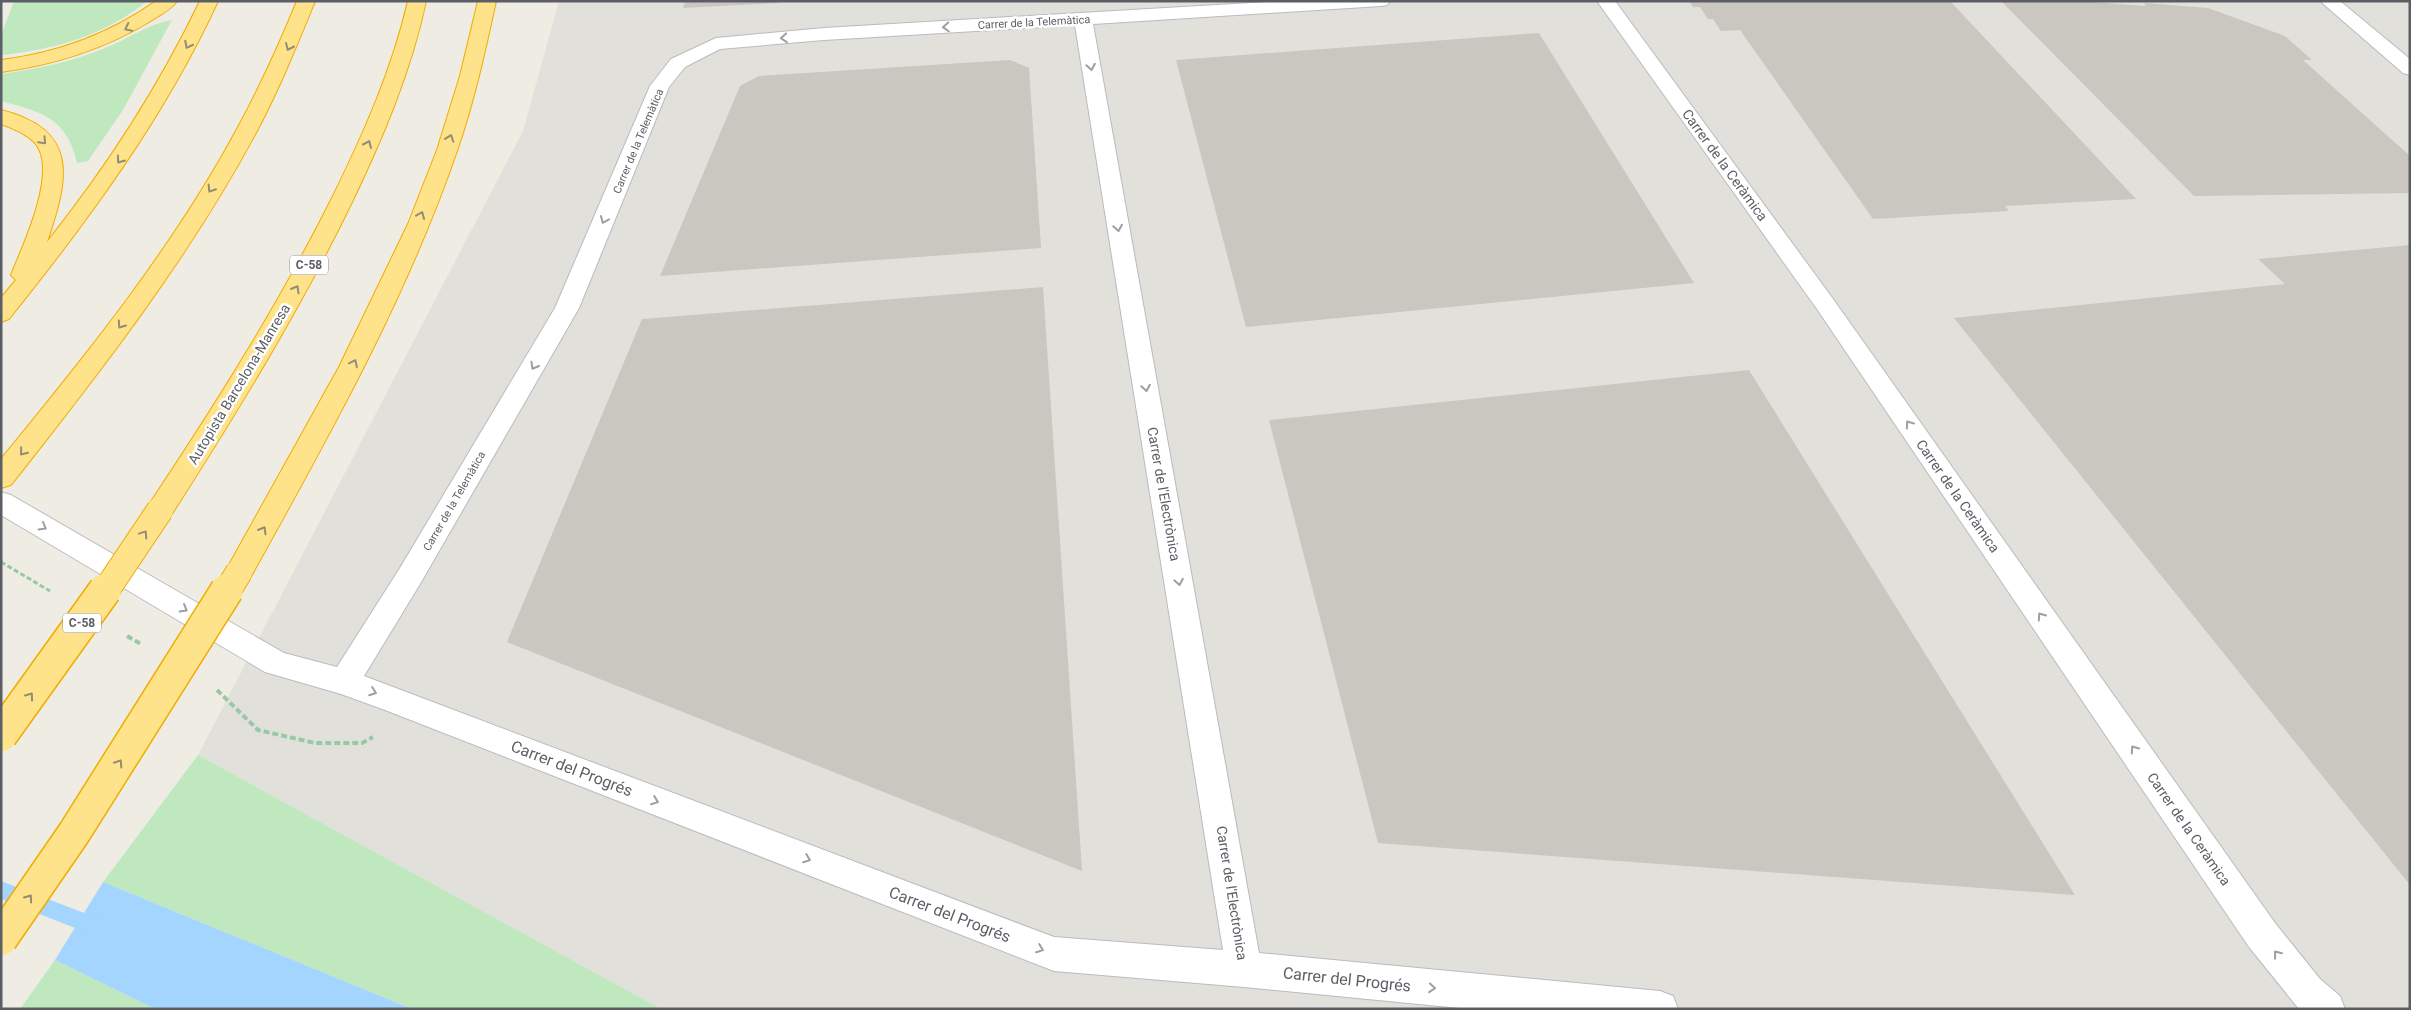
<svg xmlns="http://www.w3.org/2000/svg" width="2411" height="1010" font-family="Roboto,sans-serif">
<rect width="100%" height="100%" fill="#efede3"/>
<path fill="#e2e0db" d="M559,1H2410V1009H661L198,755L523,131Z"/>
<path fill="#bfe8bf" d="M14,1H147C106,35 53,50 1,55V35Z
M172,20L123,110L88,161L77,163C67,118 42,112 1,101V74C37,69 72,62 105,48C128,39 148,24 172,20Z
M198,755L661,1009H412L103,882Z
M55,960L155,1009H20Z"/>
<path fill="#a3d5ff" d="M103,882L412,1009H155L55,960Z"/>
<g fill="none" stroke-linecap="round" stroke-linejoin="round">
<path fill="#a3d5ff" fill-rule="evenodd" d="M1,881L105,921L108,928L105,935L98,937L1,899Z"/>
</g>
<path fill="#cac6c0" d="M685,1H778V3L683,8Z
M1689,1H1950L2136,199L2005,206L2009,211L1873,219L1740,30L1721,31L1713,19H1708L1700,7H1693Z
M2001,1H2078L2146,6L2144,3L2208,8L2285,36L2312,60H2303L2410,156V193L2194,196Z
M1539,33L1694,283L1246,327L1176,60Z
M1010,60L1029,68L1041,248L660,276L740,86L759,76Z
M2410,245V885L1954,318L2285,284L2258,259Z
M1043,287L1082,871L507,642L642,319Z
M1749,370L1788,433L2075,895L1378,843L1269,420Z"/>
<g fill="none" stroke-linecap="round" stroke-linejoin="round">
<g stroke="#b8bbc0" stroke-width="2">
<path id="minor" d="M1284,1H1390L1387,5L1381,6L1093,24L1259,953L1660,991L1673,996L1678,1009H1470L1244,987L1054,971L385,710L341,694L265,672L1,515V492L11,495L284,653L337,667L400,568L555,308L650,86L671,59L716,38L824,28ZM1075,25L1223,950L1054,937L364,676L420,584L579,308L669,87L685,67L720,49L824,40Z
M1597,1H1615L1833,299L2275,923L2320,979L2340,996L2345,1009H2299L2249,947L1817,309Z
M2320,1H2340L2410,59V75L2403,73Z"/>
</g>
<g stroke="#f2ab00" stroke-width="2">
<path id="motorway" d="M156,1H177C171,10 158,16 149,22C104,49 54,65 1,72V60C58,53 109,34 156,1Z
M200,1H218C164,118 89,219 9,319L1,322V298L16,280L11,275C23,245 54,180 39,149C33,136 14,129 1,124V110C81,130 68,180 47,242C107,167 158,88 200,1Z
M297,1H315C297,45 280,87 258,129C190,257 100,372 11,485L1,488V459C87,354 173,248 237,129C260,87 279,45 297,1Z
M408,1H426C411,71 384,135 353,200C300,310 236,414 170,517L160,520L150,517L146,510L150,503C216,404 279,304 332,198C363,135 392,70 408,1Z
M478,1H496C485,52 474,102 457,151C405,302 326,441 249,580L239,583L229,580L225,572L339,367L408,224L437,150L460,76Z"/>
</g>
<path stroke="#97c9a6" stroke-width="3" stroke-dasharray="5 2.5" stroke-linecap="butt" d="M1,562L50,591"/>
<path stroke="#97c9a6" stroke-width="4" stroke-dasharray="6 3" stroke-linecap="butt" d="M127,636L141,644
M217,690L258,730L315,743H362L373,737"/>
<use href="#minor" fill="#fff" fill-rule="evenodd"/>
<use href="#motorway" fill="#ffe38a" fill-rule="evenodd"/>
<g stroke="#f2ab00" stroke-width="28" stroke-linecap="butt">
<path id="motorway-bridge-far1" d="M105,592L160,510
M227,592L239,572"/>
</g>
<g stroke="#f2ab00" stroke-width="35" stroke-linecap="butt">
<path id="motorway-bridge" d="M1,735L105,590
M1,939L74,833L227,590"/>
</g>
<use href="#motorway-bridge-far1" stroke="#ffe38a" stroke-width="26"/>
<use href="#motorway-bridge" stroke="#ffe38a" stroke-width="32"/>
</g>
<defs><path id="oneway-chevron" d="M-2-3.5L2.5 0L-2 3.5" fill="none" stroke-width="1.6" stroke-linecap="round" stroke-linejoin="round" transform="scale(1.25)"/></defs>
<g stroke="#9d9fa3">
<use href="#oneway-chevron" transform="translate(946 27) rotate(177)"/>
<use href="#oneway-chevron" transform="translate(784 38) rotate(175)"/>
<use href="#oneway-chevron" transform="translate(1091 67) rotate(80)"/>
<use href="#oneway-chevron" transform="translate(604 220) rotate(113)"/>
<use href="#oneway-chevron" transform="translate(1118 228) rotate(80)"/>
<use href="#oneway-chevron" transform="translate(534 366) rotate(120)"/>
<use href="#oneway-chevron" transform="translate(1146 388) rotate(80)"/>
<use href="#oneway-chevron" transform="translate(1909 424) rotate(-125)"/>
<use href="#oneway-chevron" transform="translate(43 527) rotate(30)"/>
<use href="#oneway-chevron" transform="translate(1179 582) rotate(80)"/>
<use href="#oneway-chevron" transform="translate(184 609) rotate(30)"/>
<use href="#oneway-chevron" transform="translate(2041 616) rotate(-125)"/>
<use href="#oneway-chevron" transform="translate(373 692) rotate(20)"/>
<use href="#oneway-chevron" transform="translate(2134 749) rotate(-125)"/>
<use href="#oneway-chevron" transform="translate(655 801) rotate(21)"/>
<use href="#oneway-chevron" transform="translate(807 859) rotate(21)"/>
<use href="#oneway-chevron" transform="translate(1040 949) rotate(21)"/>
<use href="#oneway-chevron" transform="translate(2277 954) rotate(-128)"/>
<use href="#oneway-chevron" transform="translate(1432 988) rotate(5)"/>
</g>
<g stroke="#948d72">
<use href="#oneway-chevron" transform="translate(128 28) rotate(154)"/>
<use href="#oneway-chevron" transform="translate(188 45) rotate(117)"/>
<use href="#oneway-chevron" transform="translate(289 47) rotate(114)"/>
<use href="#oneway-chevron" transform="translate(450 138) rotate(-71)"/>
<use href="#oneway-chevron" transform="translate(43 141) rotate(47)"/>
<use href="#oneway-chevron" transform="translate(368 144) rotate(-66)"/>
<use href="#oneway-chevron" transform="translate(120 160) rotate(126)"/>
<use href="#oneway-chevron" transform="translate(211 189) rotate(122)"/>
<use href="#oneway-chevron" transform="translate(421 215) rotate(-67)"/>
<use href="#oneway-chevron" transform="translate(296 289) rotate(-60)"/>
<use href="#oneway-chevron" transform="translate(121 325) rotate(125)"/>
<use href="#oneway-chevron" transform="translate(354 363) rotate(-64)"/>
<use href="#oneway-chevron" transform="translate(23 452) rotate(129)"/>
<use href="#oneway-chevron" transform="translate(263 530) rotate(-60)"/>
<use href="#oneway-chevron" transform="translate(144 534) rotate(-56)"/>
<use href="#oneway-chevron" transform="translate(30 696) rotate(-54)"/>
<use href="#oneway-chevron" transform="translate(119 763) rotate(-57)"/>
<use href="#oneway-chevron" transform="translate(29 898) rotate(-55)"/>
</g>
<g text-anchor="middle" stroke-width="5" stroke-linejoin="round" paint-order="stroke">
<g font-size="11" fill="#5b5f65" stroke="#fff">
<text transform="translate(1034 22) rotate(-3)" y="4">Carrer de la Telemàtica</text>
<text transform="translate(638 141) rotate(-67)" y="4">Carrer de la Telemàtica</text>
<text transform="translate(454 501) rotate(-60)" y="4">Carrer de la Telemàtica</text>
</g>
<g fill="#fff" stroke="#8c8f93" stroke-width="1">
<rect x="290" y="255.5" width="38" height="19" rx="4"/>
<rect x="63" y="613.5" width="38" height="19" rx="4"/>
</g>
<g font-size="12" font-weight="bold" fill="#5b5f65">
<text x="309" y="269">C-58</text>
<text x="82" y="627">C-58</text>
</g>
<g font-size="14" fill="#5b5f65" stroke="#fff">
<text transform="translate(1725 165) rotate(54)" y="5">Carrer de la Ceràmica</text>
<text transform="translate(239 384) rotate(-59)" y="5">Autopista Barcelona-Manresa</text>
<text transform="translate(1164 494) rotate(80)" y="5">Carrer de l'Electrònica</text>
<text transform="translate(1958 496) rotate(55)" y="5">Carrer de la Ceràmica</text>
<text transform="translate(2189 829) rotate(55)" y="5">Carrer de la Ceràmica</text>
<text transform="translate(1232 893) rotate(81)" y="5">Carrer de l'Electrònica</text>
</g>
<g font-size="16" fill="#5b5f65" stroke="#fff">
<text transform="translate(572 768) rotate(21)" y="6">Carrer del Progrés</text>
<text transform="translate(950 914) rotate(21)" y="6">Carrer del Progrés</text>
<text transform="translate(1347 979) rotate(6)" y="6">Carrer del Progrés</text>
</g>
</g>
<rect width="2411" height="1010" fill="none" stroke="#5b5f65" stroke-width="5"/>
</svg>
